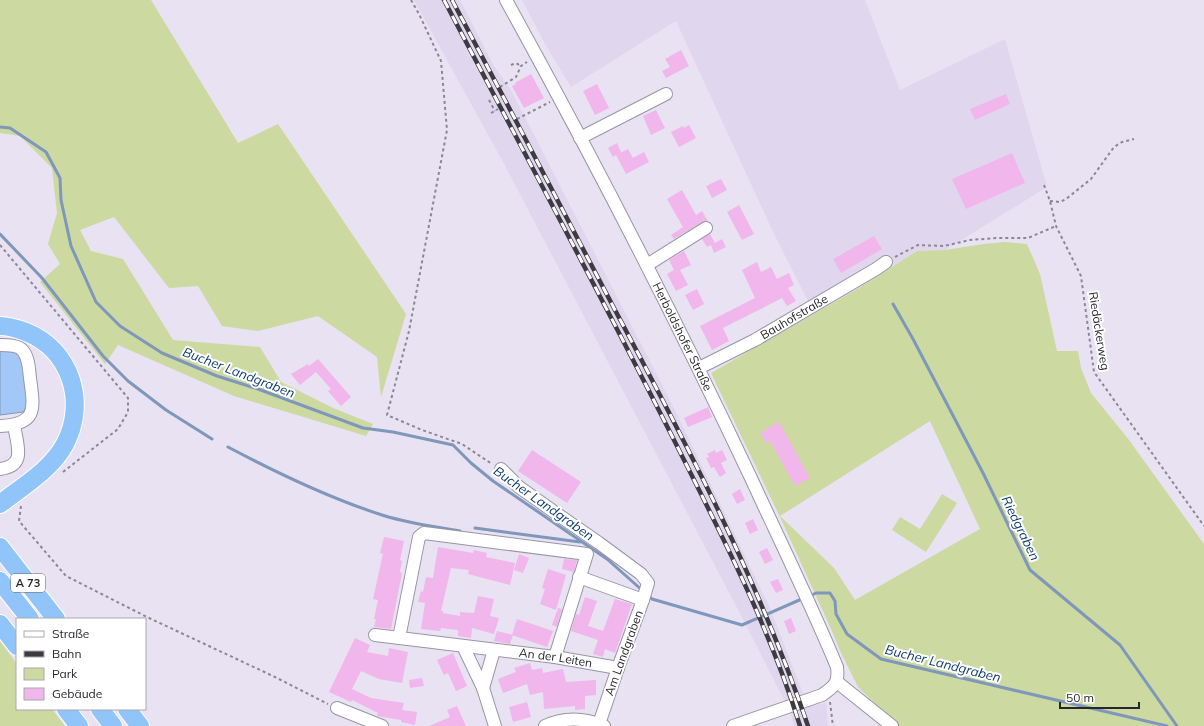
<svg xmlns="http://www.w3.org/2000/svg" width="1204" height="726" font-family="Mulish,sans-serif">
<rect width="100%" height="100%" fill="#e8e2f2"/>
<path fill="#e0d7ef" d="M414,0H460L494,66L511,90L678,416L770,608L808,706L826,703L828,726H794L789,710L745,623L503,162Z
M522,0H865L900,90L1005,39L1047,187L945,250L917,251L859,288L814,313L773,232L676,21L571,87L545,44Z"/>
<path fill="#ccd9a1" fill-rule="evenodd" d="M0,0H151L238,143L278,124L406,314L381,397L377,357L318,316L258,331L222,326L198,286L169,288L114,217L80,230L91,251L123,259L173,340L260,347L281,382L333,408L373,424L366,436L234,396L118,345L105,364L40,282L60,264L48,244L57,213L52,168L20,136L0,133Z
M1005,242L1027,244L1040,274L1057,351H1078L1081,368L1091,393L1129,440L1204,544V726H898L858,687L841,653L832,631L780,517L711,373L859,288L917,251L945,250L984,244ZM930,421L980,529L855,600L834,568L780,516Z
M942,494L957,503L926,552L892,530L900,517L920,529Z
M0,641L17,664V709H52L65,726H0Z"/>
<path fill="#a3c8f7" stroke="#7e97ba" d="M0,347L20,353L24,362L29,405L23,412L0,415Z"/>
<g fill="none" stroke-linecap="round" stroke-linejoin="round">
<path stroke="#7e97ba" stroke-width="3" d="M0,127L10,128L46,152L60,178L61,200L71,246L96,302L120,326L162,353L217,376L258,389L363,428L393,432L453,445L471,463L493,481L607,559L643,591
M0,234L42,278L103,356L128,381L166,410L212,439
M893,304L913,339L983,473L1030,570L1120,645L1177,726
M228,447C277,473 329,498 382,515C407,523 434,527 460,531
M475,528L580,542
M647,595L652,599L742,625L804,598
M810,596L816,593H830L835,601L836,614L847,634L881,659L1167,726"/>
</g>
<path fill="#f1b6eb" d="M681,50L689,66L666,78L662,71L670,67L665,59Z
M531,74L544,98L524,108L512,86L516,84L515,83Z
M597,84L609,108L595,115L583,91Z
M1006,94L1010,104L975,120L970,109Z
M656,110L665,128L651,135L643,116Z
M689,125L696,138L679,147L671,132L683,126L684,128Z
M617,143L621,152L620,153L628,149L633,158L644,152L649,162L626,174L616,155L613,157L608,148Z
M1012,153L1025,183L966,209L952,179Z
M721,179L727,190L712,198L706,186Z
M682,190L696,215L702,211L708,221L702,222L674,239L671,235L683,227L667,199Z
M739,205L754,234L742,240L727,212Z
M710,234L715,243L722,239L726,247L714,253L711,245L707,247L702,239Z
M874,236L882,249L841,273L833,259Z
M684,251L691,265L680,270L688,285L676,291L667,274L674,270L669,260Z
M757,262L761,272L771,267L777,279L789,273L794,285L788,288L796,301L787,306L782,298L723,328L729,341L712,350L700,326L755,298L742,270Z
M697,289L704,304L693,310L685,295Z
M318,359L351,397L341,406L328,391L331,389L316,372L300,385L291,374L308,364L309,366Z
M708,407L712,417L688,427L684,418Z
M779,422L810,478L795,486L770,441L766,443L760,433Z
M532,450L581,482L567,503L518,471Z
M715,450L716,453L722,450L727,460L721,463L726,473L720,477L714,467L711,468L706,458L709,457L707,454Z
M740,489L745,500L737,504L732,494Z
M753,519L758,530L750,534L745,523Z
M384,537L404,541L400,560L402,561L400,572L402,573L391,629L374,627L376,619H374L378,600L373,599L383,554L380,553Z
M438,547L473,553L474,550L487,553L486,557L515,563L510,585L468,574L469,570L451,568L441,611H443V613L460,616V612L474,613L478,596L494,599L490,616L499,618L494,634L472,628L471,638L458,636V630L441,628L440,631L421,629L425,603L418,602L421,591L423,592L426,577L433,578Z
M767,548L773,560L765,564L759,552Z
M519,554L529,558L523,573L514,570Z
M564,559L577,560L574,572L562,569Z
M548,569L566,575L556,610L540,604L545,589L542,588Z
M778,579L783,590L776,593L770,582Z
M585,597L597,601L588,626L603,631L615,599L632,604L615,653L605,649L603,657L593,654L598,640L571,631L576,614L579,615Z
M558,608L562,609L557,627L552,625Z
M791,618L796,631L789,634L784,621Z
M517,619L553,631L547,647L512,635Z
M497,631L513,635L510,644L494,641Z
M355,638L370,645L367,652L388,656L389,648L408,652L402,683L379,679L361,671L352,689L371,698L404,703L402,710L417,712L415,725L401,722V720L377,716L378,713L352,700L351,702L329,692Z
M453,653L467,686L456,691L448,673L444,675L437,660Z
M530,663L532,670L542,668L543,673L563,669L566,682L596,680V695L585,696V709L575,710V706L544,709L543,692L530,695L527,684L503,693L498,679L516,672L514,668Z
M422,678L424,686L410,688L409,680Z
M527,702L531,717L513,722L509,707Z
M457,706L466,726H429L450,717L447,710Z"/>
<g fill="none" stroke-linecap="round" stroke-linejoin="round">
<g stroke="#9994a3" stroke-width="14">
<g id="minor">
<path id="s1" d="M506,0C592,156 674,315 750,476C779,539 810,602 837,667C839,683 835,686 822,695L733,726"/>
<path d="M580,138L666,94"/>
<path d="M647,265L706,228"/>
<path d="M0,345C7,345 19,345 23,351C29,358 29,370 30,378C34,409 38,424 0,426"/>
<path id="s2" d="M699,368L755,340L876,269L886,262"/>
<path d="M0,469C27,466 17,445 14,425"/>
<path d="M501,469L519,487L560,516L599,543L641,574L648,583L643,600"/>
<path d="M579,577L643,600L618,668L599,724"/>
<path id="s3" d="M375,635L555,657L618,668"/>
<path d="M399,638L419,537L424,533L587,554L555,657"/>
<path d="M463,646L483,688L495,726"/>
<path d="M837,682L892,726"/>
<path d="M483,688L494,650"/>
<path d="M337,708L382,726"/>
<path d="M545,726C564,717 585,718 604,726"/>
</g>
</g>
<g stroke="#fff" stroke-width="20">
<path id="highway" d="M0,326C10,326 18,329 26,332C71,350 87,402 65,444C51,470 23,486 0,504
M0,547L56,619
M0,581L30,619
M0,624L17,646
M66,709L79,726
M100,709L113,726
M127,709L140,726"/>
</g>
<path stroke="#8b8793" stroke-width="2" stroke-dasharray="3 3" stroke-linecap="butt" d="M411,0L419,14L441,61L447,130L409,331L387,415L422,430L462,444L492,464
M511,65L516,63L521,66
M500,87L516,77L521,66L527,62
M489,100L495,111
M491,113L498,109
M517,119L550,102
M1044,185L1050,201L1056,226L1081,276L1094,372L1204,526
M1050,201L1060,202L1066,199L1091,179L1114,147L1122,142L1134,139
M0,245L128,398V412L118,429L63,472
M895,257L918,245L944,246L970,240L996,238H1028L1056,226
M21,506L19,521L66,576L147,617L275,677L328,704
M830,702L833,726"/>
<use href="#minor" stroke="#fff" stroke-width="12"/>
<use href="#highway" stroke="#91c5f9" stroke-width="18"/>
<g stroke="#3d3a41" stroke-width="4.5">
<path id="rail" d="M444,0C520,145 598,290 672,436C719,530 769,625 800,726
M452,0C507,103 561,207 615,310C687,445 759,581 808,726"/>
</g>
<use href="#rail" stroke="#fff" stroke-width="3" stroke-dasharray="9" stroke-linecap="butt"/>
</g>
<g text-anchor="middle" stroke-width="4" stroke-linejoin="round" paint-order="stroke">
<rect fill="#fff" stroke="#68676b" stroke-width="1" x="11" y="574" width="34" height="18" rx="3"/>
<g font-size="11" font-weight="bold" fill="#28262c">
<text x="28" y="587">A 73</text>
</g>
<g font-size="12" fill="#28262c" stroke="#fff">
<text dy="4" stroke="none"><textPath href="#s2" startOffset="108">Bauhofstraße</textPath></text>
<text transform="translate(1099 331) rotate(81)" y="4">Riedäckerweg</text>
<text dy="4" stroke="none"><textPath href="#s1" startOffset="380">Herboldshofer Straße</textPath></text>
<text transform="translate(624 653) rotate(-70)" y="4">Am Landgraben</text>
<text dy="4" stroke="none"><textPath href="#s3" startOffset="182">An der Leiten</textPath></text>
</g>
<g font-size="13" font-style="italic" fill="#0d3b6e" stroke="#fff">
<text transform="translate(239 372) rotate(21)" y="5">Bucher Landgraben</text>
<text transform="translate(544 503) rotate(35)" y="5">Bucher Landgraben</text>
<text transform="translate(1021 528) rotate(64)" y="5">Riedgraben</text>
<text transform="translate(943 663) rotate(14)" y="5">Bucher Landgraben</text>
</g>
</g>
<rect x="16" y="618" width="130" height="92" fill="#ffffff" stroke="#a9a8ab"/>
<rect x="24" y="631" width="20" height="6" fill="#ffffff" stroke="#a9a8ab"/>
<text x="52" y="638" font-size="12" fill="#28262c">Straße</text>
<rect x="24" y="651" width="20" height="6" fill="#3d3a41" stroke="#a9a8ab"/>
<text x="52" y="658" font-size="12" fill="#28262c">Bahn</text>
<rect x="24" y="668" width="20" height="12" fill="#ccd9a1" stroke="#a9a8ab"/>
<text x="52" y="678" font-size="12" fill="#28262c">Park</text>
<rect x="24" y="688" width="20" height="12" fill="#f1b6eb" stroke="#a9a8ab"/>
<text x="52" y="698" font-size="12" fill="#28262c">Gebäude</text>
<path d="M1060 702v6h79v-6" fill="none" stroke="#28262c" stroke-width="2"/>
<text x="1066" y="702" font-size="12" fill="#28262c" stroke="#ffffff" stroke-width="3" paint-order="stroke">50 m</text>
</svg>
